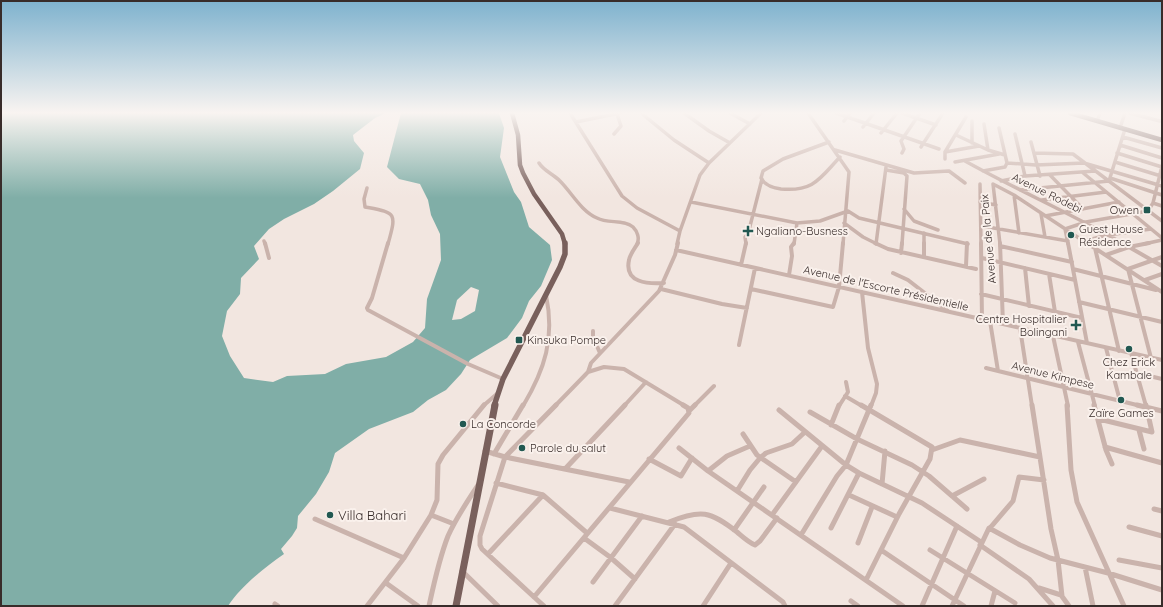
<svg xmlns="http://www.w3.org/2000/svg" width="1163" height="607" font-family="Quicksand,sans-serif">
<rect width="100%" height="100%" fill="#f2e6e0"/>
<path fill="#80aea7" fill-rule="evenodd" d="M1,113H386L375,118L353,135L354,141L364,153L360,169L333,191L314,204L284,219L269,229L254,246L259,259L241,278L240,294L227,311L222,336L230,356L244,378L273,382L287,376L325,374L346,364L386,357L413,342L425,328L427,299L441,260L440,234L431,215L428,200L420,184L399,179L387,167L401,113H499L504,128L500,157L514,192L521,202L529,227L550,245L552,260L541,286L529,301L522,318L507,338L470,360L461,374L446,390L428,400L413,412L369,429L335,453L329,472L316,494L298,516L297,528L292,536L281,549L284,554C264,568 241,586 228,606H1ZM471,287L479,290L475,311L461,319L452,320L457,300Z"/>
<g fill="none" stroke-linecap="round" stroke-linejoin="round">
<path stroke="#cab3ac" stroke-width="3.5" d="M570,113L622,196L637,208L680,231
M641,113L674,140L709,163
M684,113L709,131L730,143
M730,113L750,124
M808,113L849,172L843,244
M836,113L939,149
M902,113L936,125
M1129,113L1160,121
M844,121L850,113
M972,121V143
M1097,121L1100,113
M576,122L620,113
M984,124L988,150
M863,127L874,113
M999,128L1007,163
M1120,128L1125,113
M881,133L897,113
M614,134L621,126L617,114
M1015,134L1025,176
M956,135L988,150L1005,155
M1123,137L1162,148
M829,142L783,159L763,171L761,178C765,186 773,188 781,189C814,192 820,178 840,157
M1031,142L1040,176
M1120,145L1162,158
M921,147L943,113
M835,150L914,173L949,171L965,183
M945,152L966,117
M945,152L979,146
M945,152V159
M902,153L904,149L901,141L920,113
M1034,153L1073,154L1162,221
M1117,153L1162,167
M965,161C1017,190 1072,214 1124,244
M955,162L999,154
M1115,162L1161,176
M539,163C544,171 553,174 560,181C572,193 581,211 597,218C608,224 624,219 633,227C637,231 640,238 637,244
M1007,163L1036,165L1084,163L1162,186
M886,170L904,173L907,176L902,244
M983,171L1005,167L1007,163
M1082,172L1162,238
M1050,175L1083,209
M1110,178L1162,195
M1001,181L1025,176L1095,171
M980,184L981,244
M367,188L364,199L365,207C396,213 397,212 388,244
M1020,190L1109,181L1125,129
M1014,195L1019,233
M1042,200L1106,192
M691,202L797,223L820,221L848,211L859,218L968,244
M980,202L996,205
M1153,203L1162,206
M904,209L914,221L938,230
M1041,214L1045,237
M1045,216L1119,202
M844,223L863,237L877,244
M982,226L1068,241
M924,233V244
M264,241L265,244
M1084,241L1108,235L1151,229
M677,244L680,231L700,175L709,163L761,113
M746,244L745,237L748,234L762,179
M794,244L797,223
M876,244L886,167
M1000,244L993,184L1014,195L1088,244
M1068,244L1065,229L1086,222L1148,211L1153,203L1162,166
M1144,244L1162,240"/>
<path stroke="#cab3ac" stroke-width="4" d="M265,243L269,258
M388,243L372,298L367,308L368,310L468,364L503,379
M638,243C635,248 630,254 629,260C624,283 648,284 664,283
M875,243L888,249L976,269
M924,243V257
M981,243L982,320
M1000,243L1003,324
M1068,243L1087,343
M1087,243L1162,292
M1122,243L1162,266
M1000,246L1072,262
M1095,248L1119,351
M676,250L1162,360
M901,253L902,243
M1106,255L1129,247L1149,243
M982,258L1075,280
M741,265L746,243
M966,266L967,243
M1025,268L1029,306
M1073,269L1156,290
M893,273L908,280L948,311
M1049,274L1055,312
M789,275L792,256L791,247L794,243
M1145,280L1162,274
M661,289L722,304L747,308
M751,289L833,307L839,287L843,243
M862,292L868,348L877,384L876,393L871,406
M981,294L1082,318
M1079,302L1162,322
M990,321L998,371
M1020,328L1032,406
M593,331V337L600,353
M1053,336L1068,406
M1078,342L1095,406
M739,345L755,268
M1106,348L1120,401
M1131,353L1146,406
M1151,358L1128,269L1162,257
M986,368L1141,406
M588,372L591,363L659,291L675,255L678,243
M1137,373L1162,379
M845,396L862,406
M483,406L498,393
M523,406C545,369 555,338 546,295
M555,406L588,372L604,367L624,369L685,406
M624,406L646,382
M694,406L714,386
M839,406L848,392L846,382"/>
<path stroke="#cab3ac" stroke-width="5" d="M861,405L932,447L930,459L899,514L866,580
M1032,405L1051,529L1058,560L1062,596
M1067,405L1071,470L1077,502L1124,606
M1094,405L1106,450L1112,464
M1137,405L1162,411
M779,410L846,465L859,473L922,503L981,542
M689,411L695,405
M810,412L857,439L912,465L929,476L967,509
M1099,419L1152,432L1146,405
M831,425L839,405
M1139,430L1144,449
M743,434L757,455L796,482
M1105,447L1162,463
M679,448L708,471L903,606
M932,450L960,440L1040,457
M485,451L505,457L629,482
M494,454L523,405
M649,459L681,476L692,458
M565,469L625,405
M708,471L727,456L750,446
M496,483L543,495L587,533
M882,484L885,451
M737,491L750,470L760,458L766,453L792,444L805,432
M849,495L897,517
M952,496L984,479
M610,508L684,527L783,602L785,606
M1154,509L1162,511
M431,515L454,524
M772,515L822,446
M315,519L404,558
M669,522C701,509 710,511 737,532C743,537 748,542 755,545L760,541L777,518
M1129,527L1162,536
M831,528L859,473
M990,528L1013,501L1019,477L1044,480
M734,530L764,487
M801,535L837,476L846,465L871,405
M584,538L610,557L635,579
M858,543L872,507
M980,545L1029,579L1053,606
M881,550L964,606
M930,550L1015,603
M488,554L543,495
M1119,560L1162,568
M1085,567L1093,606
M462,571L498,606
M593,582L642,516
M386,583L418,606
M1039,588L1061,595L1069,606
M534,597L544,606
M534,597L482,549L480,545V536L505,457L556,405
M534,597L689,413L688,408L683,405
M851,601L858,606
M275,604L278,606
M367,606L404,558L431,515L437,500L438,464L443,455L484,405
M429,606C434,583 439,559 448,536C456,518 467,502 478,485
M615,606L675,524
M703,606L731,563
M922,606L957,526
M952,606L989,528L1020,545L1050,558L1108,573L1162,590
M991,606L995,591"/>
<path stroke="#79605c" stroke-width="4.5" d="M512,113L518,135L520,165L523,173L534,194L562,234L565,244
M1070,113L1162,140"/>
<path stroke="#79605c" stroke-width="5.5" d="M494,406L503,379L560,267L565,254V243"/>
<path stroke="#79605c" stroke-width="7" d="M456,606L495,405"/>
</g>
<linearGradient id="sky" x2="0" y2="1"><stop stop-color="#7eb2ce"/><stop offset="0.57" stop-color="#f9f4f1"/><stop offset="1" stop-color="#f9f4f1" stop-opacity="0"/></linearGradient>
<rect width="1163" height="198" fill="url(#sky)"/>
<g fill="#215851" stroke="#faf1ec" stroke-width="1.5">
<rect x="1143" y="206" width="8" height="8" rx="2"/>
<path d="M746 225h4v4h4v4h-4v4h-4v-4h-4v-4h4z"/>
<circle cx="1071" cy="235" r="4"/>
<path d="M1074 319h4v4h4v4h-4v4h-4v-4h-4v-4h4z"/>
<rect x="515" y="336" width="8" height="8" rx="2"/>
<circle cx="1129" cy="349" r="4"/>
<circle cx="1121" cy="400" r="4"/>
<circle cx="463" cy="424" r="4"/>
<circle cx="522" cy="448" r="4"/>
<circle cx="330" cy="515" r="4"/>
</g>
<g text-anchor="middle" stroke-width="4" stroke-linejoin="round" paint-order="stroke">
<g font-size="11" fill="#382c2a" stroke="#faf1ec">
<text transform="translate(1047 193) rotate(26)" y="4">Avenue Rodebi</text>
<text transform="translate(988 239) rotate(-95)" y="4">Avenue de la Paix</text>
<text transform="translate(886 288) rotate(13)" y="4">Avenue de l'Escorte Présidentielle</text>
<text transform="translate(1053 375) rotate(14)" y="4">Avenue Kimpese</text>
</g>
<g font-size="11" fill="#382c2a" stroke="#faf1ec" text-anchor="start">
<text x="1139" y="214" text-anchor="end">Owen</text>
<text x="1079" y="233">Guest House<tspan x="1079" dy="13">Résidence</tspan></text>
<text x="756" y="235">Ngaliano-Busness</text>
<text x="1067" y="323" text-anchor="end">Centre Hospitalier<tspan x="1067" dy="13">Bolingani</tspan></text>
<text x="527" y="344">Kinsuka Pompe</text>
<text x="1129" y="366" text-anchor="middle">Chez Erick<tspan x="1129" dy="13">Kambale</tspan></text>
<text x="1121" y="417" text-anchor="middle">Zaïre Games</text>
<text x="471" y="428">La Concorde</text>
<text x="530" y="452">Parole du salut</text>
</g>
<g font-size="13" fill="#382c2a" stroke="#faf1ec" text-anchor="start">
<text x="338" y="520">Villa Bahari</text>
</g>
</g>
<rect width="1163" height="607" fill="none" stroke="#382c2a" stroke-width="4"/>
</svg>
